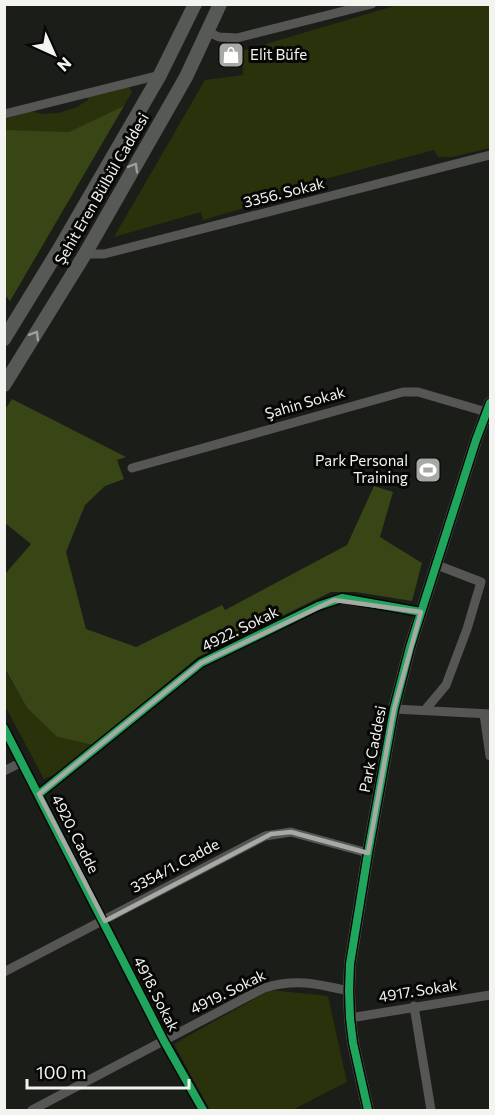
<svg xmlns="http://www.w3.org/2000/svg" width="495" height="1115" font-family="Commissioner,sans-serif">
<rect width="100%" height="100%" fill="#1b1d19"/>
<path fill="#29320b" d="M401,4L490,5V148L452,157H438L434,150L257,197L258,204L203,220L201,212L114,237L205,80L243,75L242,51Z
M129,87L132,92L10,301L5,294V119L31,111L42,114L58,113L77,107L88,100L87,96Z
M4,669L27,708L57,737L93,745L61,772L44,779L5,706Z
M270,990L328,996L347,1082L292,1110H210L174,1044Z"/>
<path fill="#384515" d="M124,106L10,301L4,294L5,130L69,132Z
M12,399L126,457L117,460L124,479L105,486L85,505L66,552L86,629L136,647L222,605L225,610L347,545L374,486L393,492L380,537L422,563L412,601L355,592H331L198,657L93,745L57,737L27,708L5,669V574L31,544L5,523L4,411Z"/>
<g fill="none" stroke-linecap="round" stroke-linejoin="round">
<path stroke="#565654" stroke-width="9" d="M208,32L219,37L237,38L372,4
M4,114L160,75
M85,254H104L490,155
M132,468L403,392H418L490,413
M394,709L490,714
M425,710L446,685L467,629L481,582L437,565
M484,714L490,756
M4,728L164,1041L203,1110
M4,771L22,762
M39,794L201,663L318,606L342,598L421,612
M4,972L265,836L291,832L368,853
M414,1006L431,1110
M350,1018L490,995
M32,1110L264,988C296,978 318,984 349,991"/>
<path stroke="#565654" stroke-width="12" d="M368,1110L353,1043L350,1018L349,991L350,964L368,853L394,709L410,647L476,440L490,403"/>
<path stroke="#575956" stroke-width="14" d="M4,339L58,251L160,75L195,4
M4,385L85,254L186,77L220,4"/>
<g stroke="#070806" stroke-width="11">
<path id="cycleway" d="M4,728L164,1041L203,1110
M39,794L201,663L318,606L342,598L421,612
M368,1110L353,1043L350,1018L349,991L350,964L368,853L394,709L410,647L476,440L490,403"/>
</g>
<use href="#cycleway" stroke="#20a55d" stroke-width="8"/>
</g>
<defs><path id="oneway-chevron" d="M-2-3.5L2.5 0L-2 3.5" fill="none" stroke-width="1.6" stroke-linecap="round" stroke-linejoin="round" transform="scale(1.5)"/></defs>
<g stroke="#9d9f9b">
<use href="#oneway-chevron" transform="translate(134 167) rotate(-60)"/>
<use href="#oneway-chevron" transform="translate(35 335) rotate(-59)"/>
</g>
<path fill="none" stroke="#a7a9a5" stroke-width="4.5" stroke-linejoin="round" d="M334,600L421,612L394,709L368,853L291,832L271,834L105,921L39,794L201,663Z"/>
<defs>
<g id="shop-square" transform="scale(1.35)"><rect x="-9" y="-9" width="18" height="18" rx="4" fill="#a7a9a5" stroke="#070806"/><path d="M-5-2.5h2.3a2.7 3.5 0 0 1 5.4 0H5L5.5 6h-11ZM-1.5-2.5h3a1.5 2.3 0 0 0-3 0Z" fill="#fff"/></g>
<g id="stadium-square" transform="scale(1.35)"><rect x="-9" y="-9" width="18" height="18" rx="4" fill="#a7a9a5" stroke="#070806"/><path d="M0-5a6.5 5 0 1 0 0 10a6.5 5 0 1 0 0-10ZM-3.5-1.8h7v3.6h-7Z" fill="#fff"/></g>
</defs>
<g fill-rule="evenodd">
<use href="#shop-square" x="231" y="55"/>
<use href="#stadium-square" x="428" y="470"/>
</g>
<g text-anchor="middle" stroke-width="6" stroke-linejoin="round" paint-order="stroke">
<g font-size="15" fill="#f3f4f0" stroke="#070806" text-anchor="start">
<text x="250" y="60">Elit Büfe</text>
<text x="408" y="466" text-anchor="end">Park Personal<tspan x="408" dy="17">Training</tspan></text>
</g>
<g font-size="15" fill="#f3f4f0" stroke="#070806">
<text transform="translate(102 189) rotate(-60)" y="5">Şehit Eren Bülbül Caddesi</text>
<text transform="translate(284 193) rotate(-14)" y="5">3356. Sokak</text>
<text transform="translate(305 403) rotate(-16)" y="5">Şahin Sokak</text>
<text transform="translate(240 629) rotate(-26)" y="5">4922. Sokak</text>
<text transform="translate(373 749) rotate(-79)" y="5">Park Caddesi</text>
<text transform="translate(75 834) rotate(63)" y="5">4920. Cadde</text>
<text transform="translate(175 866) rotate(-28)" y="5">3354/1. Cadde</text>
<text transform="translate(418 991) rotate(-9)" y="5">4917. Sokak</text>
<text transform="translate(228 992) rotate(-26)" y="5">4919. Sokak</text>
<text transform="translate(156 994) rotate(63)" y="5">4918. Sokak</text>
</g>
</g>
<rect width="495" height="1115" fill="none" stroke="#f3f4f0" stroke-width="12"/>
<g transform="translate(54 54) rotate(135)" stroke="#070806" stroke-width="4.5" paint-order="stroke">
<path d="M0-4.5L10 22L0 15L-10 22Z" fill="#f3f4f0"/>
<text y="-9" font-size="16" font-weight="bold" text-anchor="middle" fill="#f3f4f0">N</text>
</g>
<path d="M27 1079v9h162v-9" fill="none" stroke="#f3f4f0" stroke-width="3"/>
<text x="36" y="1079" font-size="18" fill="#f3f4f0" stroke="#070806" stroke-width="4.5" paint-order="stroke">100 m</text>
</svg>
